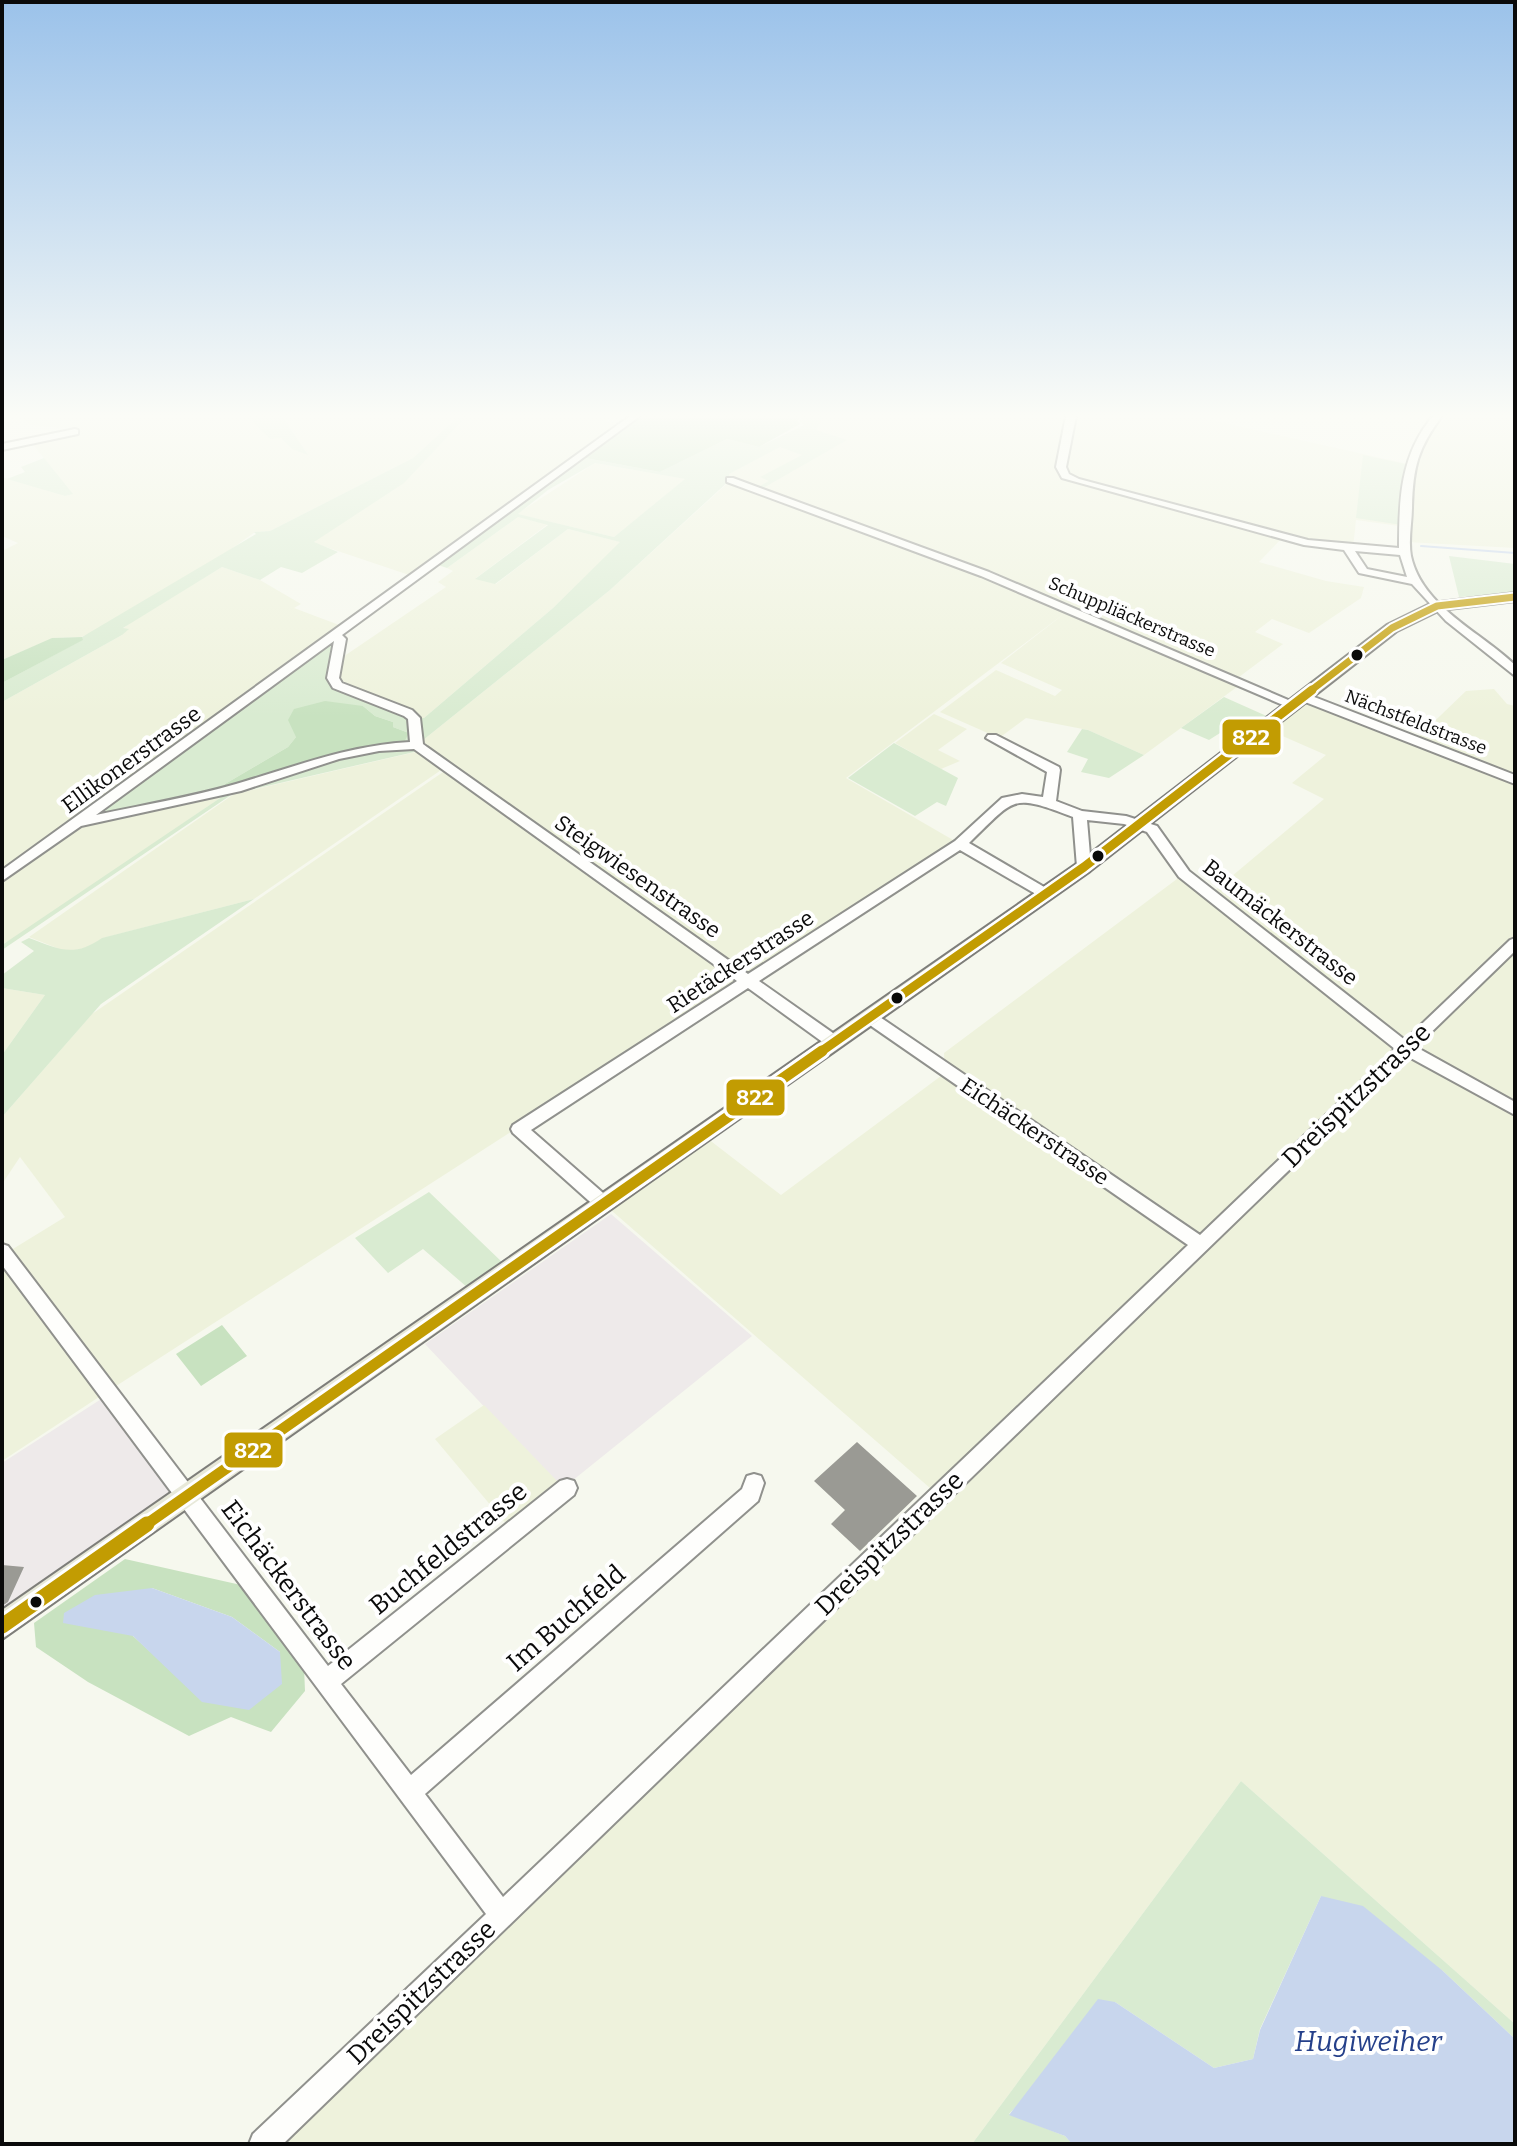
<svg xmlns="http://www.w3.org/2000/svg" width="1517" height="2146" font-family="Bitter,serif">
<rect width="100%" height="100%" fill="#f6f8ee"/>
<path fill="#eeeaea" d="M611,1214L752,1336L562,1489L425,1344Z
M109,1394L188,1496L2,1626V1463Z"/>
<path fill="#eef2dc" d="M17,416H247L270,438H281L292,448L307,454L282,416H459L413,458L270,531L255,532L219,558L100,629L81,637L53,638L2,660V551L18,543L2,536V477L65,496L72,494L31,442L82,430L31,425Z
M467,416H611L605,421L623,426L415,577L314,543L318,537L403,483Z
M824,416H1193L1408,464L1432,423L1440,425L1447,416H1515V548L1406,542V527L1356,520L1353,548L1283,537L1259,562L1326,581L1364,587L1361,598L1309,633L1272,619L1255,632L1283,644L1235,680L1241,684L1144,755L1088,730L1026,718L999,738L940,712L996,670L1055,696L1062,690L1001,663L1069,610L846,778L960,844L749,982L417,745L610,590L730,481L729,474L780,446L803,455L761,477L770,481L758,491L835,438L815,430Z
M595,463L686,479L614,537L517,514Z
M518,517L548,524L476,578L496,584L568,529L621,542L553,608L424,718H414L337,685L334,663L446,587L438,582L453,571L447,568Z
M222,567L260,580L301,604L294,608L347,628L2,876V702L122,635V629L141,615Z
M1494,689L1507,704L1515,706V2024L1241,1781L972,2144H263L938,1495L604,1204L703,1135L781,1195L945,1073L944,1053L1181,876L1213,892L1324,799L1292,783L1326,755L1271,731L1304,697L1415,740L1466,691Z
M934,714L967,729L938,750L960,761L941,769L895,743Z
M420,751L444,768L254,899L103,938L89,947L67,952L29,937L234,794Z
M446,770L744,982L113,1388L8,1252L65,1217L20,1157L2,1184V1117L92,1014Z
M229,792L19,936L2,944V881L75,828Z
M2,988L45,995L2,1055Z
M2,1254L103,1389L99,1397L2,1461Z
M484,1405L560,1484L508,1526L435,1439Z"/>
<path fill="#d9ebd1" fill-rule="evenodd" d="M247,416H282L308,455L292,449L281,438L270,439Z
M459,416H467L404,483L314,542L338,552L302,573L281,567L260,580L222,567L123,628L129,629L122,635L2,702V683L82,640V637L256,534L254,532L270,531L413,458Z
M803,416H824L816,430L847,440L758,491L754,489L769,481L760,477L802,455L780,447L729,474L730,480L610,590L417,745L423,750L232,794L236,788L409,733L393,727V722L375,716L363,706L296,737L288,747L225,784L218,792L76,823L336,636L337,685L414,718H424L553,608L620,542L568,529L495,584L475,579L548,525L518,517L447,568L432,563L580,457L660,472L727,439L759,447L804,425L799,421ZM595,463L685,479L614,537L518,514L548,490Z
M1363,455L1405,464L1402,525L1356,518Z
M44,458L73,494L65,496L7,479L25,472L21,467Z
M1449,556L1515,564V594L1459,597Z
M1224,697L1271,718L1240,741L1220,733L1209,740L1181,728Z
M1082,729L1088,730L1144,755L1109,778L1081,772L1088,759L1067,752Z
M894,743L958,778L946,806L937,802L915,816L848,778Z
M229,792L231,795L2,950V945Z
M254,899L101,1004L2,1117V1055L45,995L2,988V975L34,951L21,942L29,938C59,949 73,958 102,938Z
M429,1192L503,1263L468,1288L423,1249L388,1273L355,1238Z
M1241,1781L1515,2024V2039L1443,1971L1321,1896L1260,2029L1253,2059L1214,2068L1115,2002L1009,2114L1065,2136L1072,2144H972Z"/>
<path fill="#c8e2c0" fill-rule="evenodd" d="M636,416H803L797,421L800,424L759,447L727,439L660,472L580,457Z
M82,637L83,640L2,683V660L52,638Z
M325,701L363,706L375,716L393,722V727L409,733L403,744L379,747L218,792L225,784L288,747L296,737L288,720L294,709Z
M222,1325L247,1356L201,1386L176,1354Z
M125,1559L241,1585L304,1667L305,1691L271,1732L231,1717L189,1736L88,1682L36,1647L34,1623ZM152,1588L232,1617L280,1652L166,1666L133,1636Z"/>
<path fill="#c8d6ed" d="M152,1588L232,1617L280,1652L282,1684L249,1710L202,1702L133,1636L63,1623L64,1613L95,1595Z
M1321,1896L1363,1906L1443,1971L1515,2039V2144H1072L1065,2136L1009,2115L1098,1999L1115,2002L1214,2068L1253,2059L1260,2030Z"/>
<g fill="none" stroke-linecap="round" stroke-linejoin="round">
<path stroke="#c8d6ed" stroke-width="2" d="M1421,546L1515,553"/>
</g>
<path fill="#9a9a94" d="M857,1442L917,1496L860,1551L831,1524L845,1510L814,1481Z
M2,1565L24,1567L8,1602L2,1606Z"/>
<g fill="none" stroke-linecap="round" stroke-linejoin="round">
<g stroke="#90918d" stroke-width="4">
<path id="minor" d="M630,416H640L342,635L346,639L339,678L342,683L412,710L420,718L423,744L427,747L748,974L955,841L1002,798L1022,794L1043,797L1047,772L986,738L988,735H996L1059,767L1060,770L1056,801L1082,811L1126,816L1157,826L1189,871L1405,1040L1510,940L1515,938V951L1416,1047L1515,1102V1115L1407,1056L283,2144H249L253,2134L486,1914L2,1265V1244L8,1246L328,1666L560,1481L567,1479L574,1481L577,1488L574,1495L341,1684L411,1775L742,1489L747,1476L754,1474L761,1476L764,1483L758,1501L425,1794L503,1897L1188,1245L864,1021L861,1017L864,1013H874L1200,1235L1395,1049L1179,877L1147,832L1124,824L1087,820L1091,867L1084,871L1077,867L1073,817C1010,793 1016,798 969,843L1051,891L1053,894L1051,897H1041L960,850L759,981L840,1038L842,1042L840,1046H828L748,988L531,1130L610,1199L613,1204L610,1209H598L513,1133L511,1129L513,1125L737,981L414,749L379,751L339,759L241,791L81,826L2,881V870ZM334,641L327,678L333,688L404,716L408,719L410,742C349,745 294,767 236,784C191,797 143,805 96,815Z
M1066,416H1076L1066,467L1069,474L1079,479L1308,540L1399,548C1399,500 1400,455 1433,416H1442C1418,448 1413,467 1412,507C1412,523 1408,540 1411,556C1422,607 1481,632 1515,665V676L1446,621L1412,584L1359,573L1344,550L1304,545L1062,478L1056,467ZM1355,551L1400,555L1407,577L1367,569Z
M75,429L78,430V434L2,450V444Z
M727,478H733L989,572L1300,705L1298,708H1290L981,576L727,482Z
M1304,693L1515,775V784L1300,700V694Z"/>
</g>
<g stroke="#7e7e7a" stroke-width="4">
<path id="major" d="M1515,593V601L1440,610L1397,631L1090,871L2,1639V1610L1078,863L1387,625L1432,603Z"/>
</g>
<use href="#minor" fill="#fefefc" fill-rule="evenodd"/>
<use href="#major" fill="#e8e9d9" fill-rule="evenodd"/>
<g stroke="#fff" stroke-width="11">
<path id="bus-1-far3" d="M1309,692L1392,628L1437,606L1515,597"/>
</g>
<g stroke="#fff" stroke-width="14">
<path id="bus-1-far2" d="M819,1053L1084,867L1312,690"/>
</g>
<g stroke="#fff" stroke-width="17">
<path id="bus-1-far1" d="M144,1526L822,1051"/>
</g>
<g stroke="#fff" stroke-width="21">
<path id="bus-1" d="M2,1626L147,1524"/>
</g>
<use href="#bus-1-far3" stroke="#c29c02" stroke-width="7"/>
<use href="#bus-1-far2" stroke="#c29c02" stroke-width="9"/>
<use href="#bus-1-far1" stroke="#c29c02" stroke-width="11"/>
<use href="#bus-1" stroke="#c29c02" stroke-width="15"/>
</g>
<linearGradient id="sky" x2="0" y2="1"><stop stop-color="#9bc2ea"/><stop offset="0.58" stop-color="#fbfcf7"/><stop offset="1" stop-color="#fbfcf7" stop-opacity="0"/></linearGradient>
<rect width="1517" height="717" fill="url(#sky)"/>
<g fill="#0a0a0a" stroke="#fff" stroke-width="3">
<circle cx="1357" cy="655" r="7"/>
<circle cx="1098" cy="856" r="7"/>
<circle cx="897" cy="998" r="7"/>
<circle cx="36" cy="1602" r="7"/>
</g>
<g text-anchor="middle" stroke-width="8" stroke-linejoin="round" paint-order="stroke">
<g font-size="18" fill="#0a0a0a" stroke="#fff">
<text transform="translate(1132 617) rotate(23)" y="6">Schuppliäckerstrasse</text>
<text transform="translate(1416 722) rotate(21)" y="6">Nächstfeldstrasse</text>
</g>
<g font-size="22" fill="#0a0a0a" stroke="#fff">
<text transform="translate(131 759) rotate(-36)" y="8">Ellikonerstrasse</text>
<text transform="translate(638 876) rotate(35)" y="8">Steigwiesenstrasse</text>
<text transform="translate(1281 922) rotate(38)" y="8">Baumäckerstrasse</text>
<text transform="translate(740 961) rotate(-33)" y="8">Rietäckerstrasse</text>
<text transform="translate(1035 1131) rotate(34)" y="8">Eichäckerstrasse</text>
</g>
<g font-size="26" fill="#0a0a0a" stroke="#fff">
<text transform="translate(1356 1095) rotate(-44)" y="9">Dreispitzstrasse</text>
<text transform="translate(889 1543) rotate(-44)" y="9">Dreispitzstrasse</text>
<text transform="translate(448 1548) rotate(-39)" y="9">Buchfeldstrasse</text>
<text transform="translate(289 1585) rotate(53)" y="9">Eichäckerstrasse</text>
<text transform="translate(566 1618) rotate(-41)" y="9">Im Buchfeld</text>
<text transform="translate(421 1992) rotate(-44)" y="9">Dreispitzstrasse</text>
</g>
<g font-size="28" font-style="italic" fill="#25408a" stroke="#fff">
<text x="1368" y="2051">Hugiweiher</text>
</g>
</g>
<g stroke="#fff" stroke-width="3">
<rect x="1221" y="718" width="61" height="38" rx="8" fill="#c29c02"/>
<rect x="725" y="1078" width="61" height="39" rx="8" fill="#c29c02"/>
<rect x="223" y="1431" width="61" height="38" rx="8" fill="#c29c02"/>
</g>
<g font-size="22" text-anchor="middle" font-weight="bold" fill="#fff">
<text x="1251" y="745">822</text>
<text x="755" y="1105">822</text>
<text x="253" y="1458">822</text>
</g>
<rect width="1517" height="2146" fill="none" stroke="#0a0a0a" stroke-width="8"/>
</svg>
